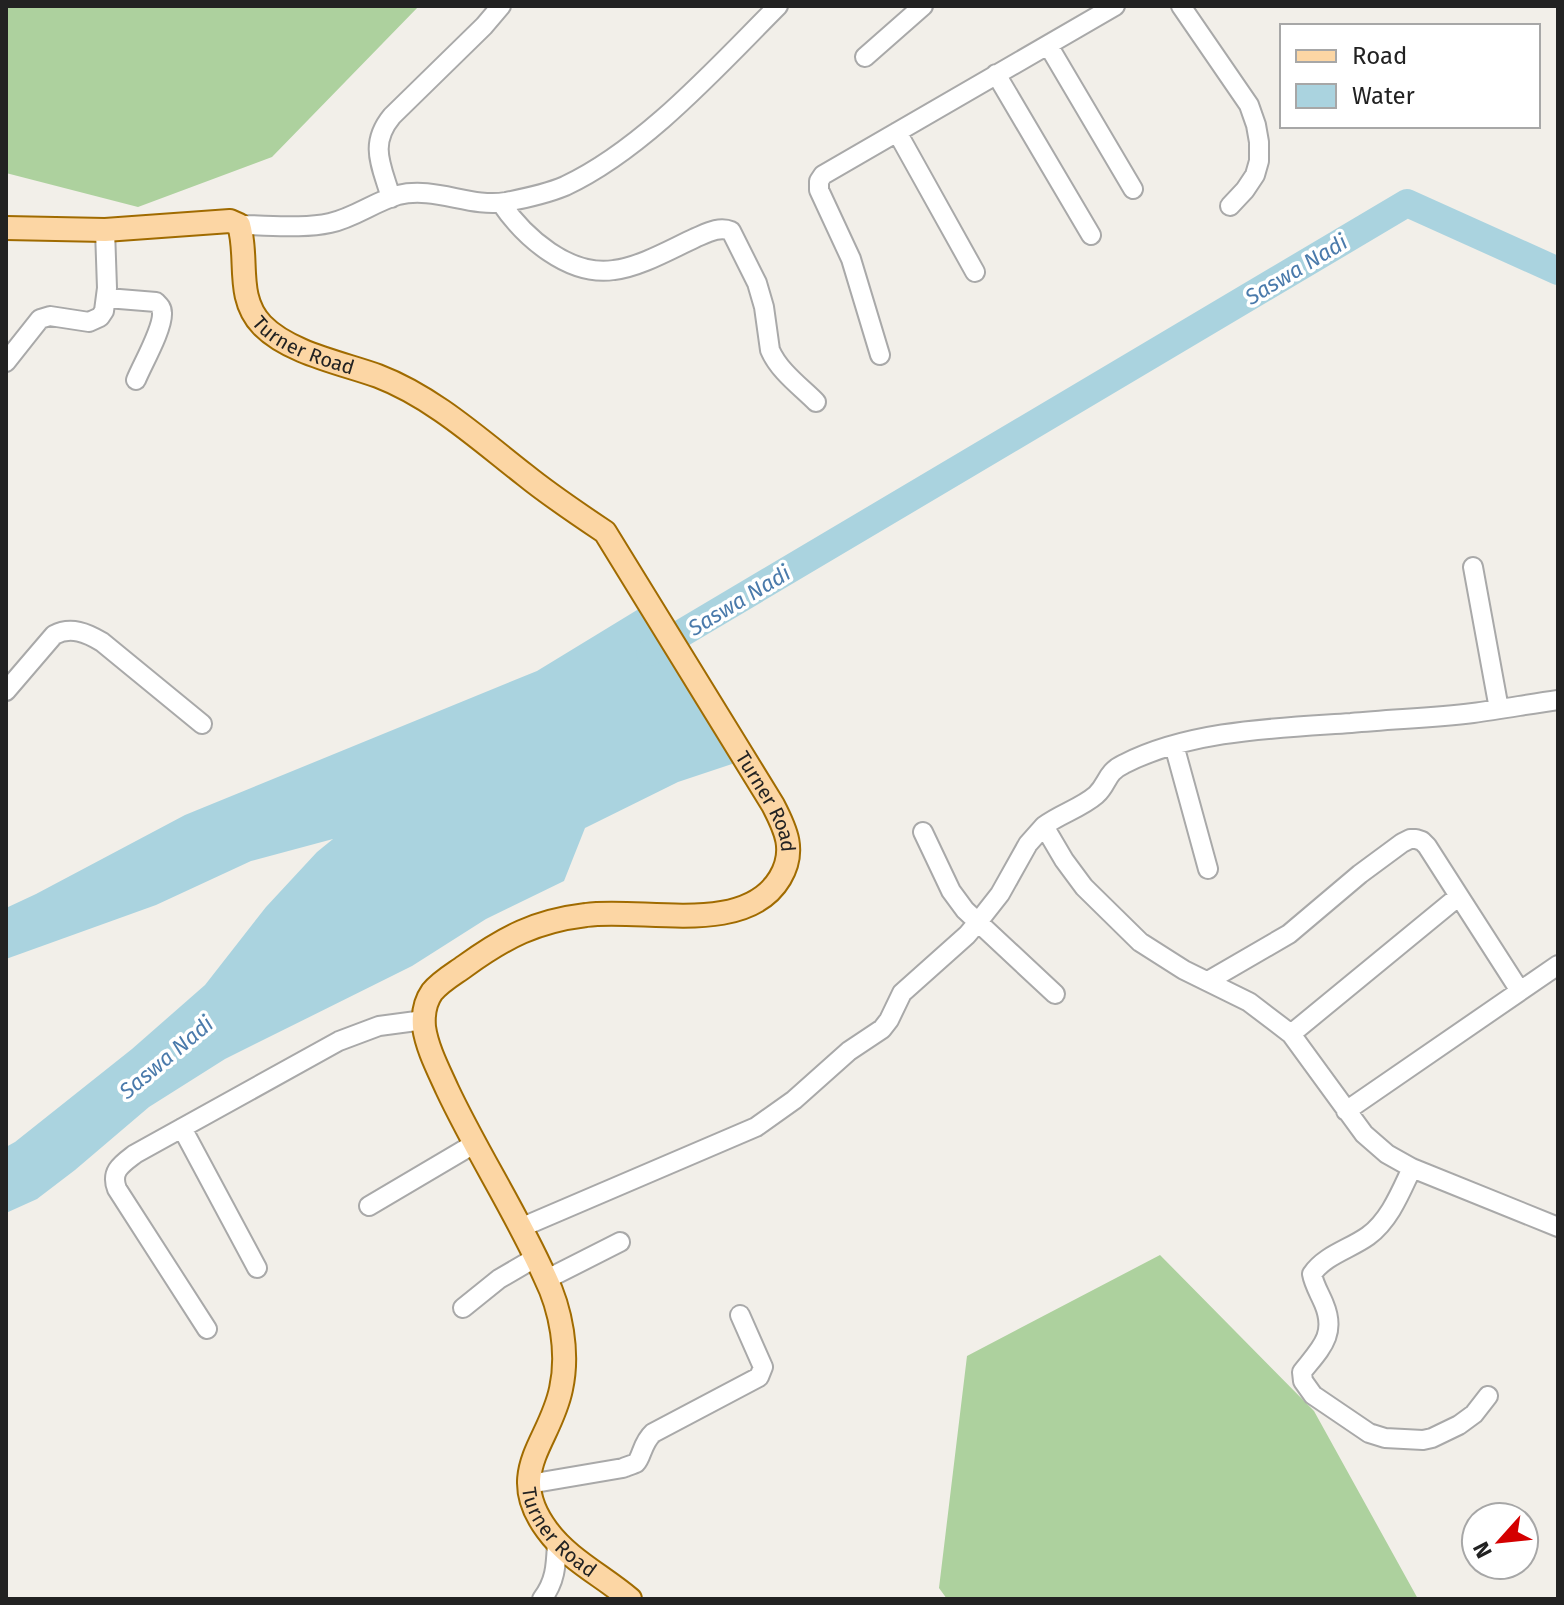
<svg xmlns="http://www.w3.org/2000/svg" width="1564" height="1605" font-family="'Fira Sans',sans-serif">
<rect width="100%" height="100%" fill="#f2efe9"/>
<path fill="#add19e" d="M6,6H419L272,157L138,207L6,173Z
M1160,1255L1314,1411L1418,1599H947L939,1588L967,1356Z"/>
<path fill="#aad3df" d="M642,607L735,763L678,782L585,828L564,881L486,919L412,966L225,1059L149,1107L75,1170L37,1199L6,1213V1147L15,1142L132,1049L205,985L266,907L317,852L333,839L251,861L156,905L6,959V908L36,894L185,815L537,671Z"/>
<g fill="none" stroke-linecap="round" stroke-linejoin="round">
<path stroke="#aad3df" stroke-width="28" d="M650,652L1407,203L1558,271"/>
<g stroke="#a9a9a9" stroke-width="22">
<path id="minor" d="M1181,6L1249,105L1256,125L1259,142V161L1255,175L1245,190L1230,206
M1048,45L1133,189
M865,57L923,6
M996,74L1091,235
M897,132L975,272
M391,198C382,166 368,145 392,116L484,26L501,6
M501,203C524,237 569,277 614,270C640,267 671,249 695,238C707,233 719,226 731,231L757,283L764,307L770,350C779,371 800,386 816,402
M239,225C268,225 303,229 330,223C354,218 374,202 398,195C435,186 470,208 506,202C527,198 546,194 565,186C644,149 717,67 778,6
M107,298L156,302C160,306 162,308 162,313C163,329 142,365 136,380
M880,355L851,259L819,190V181L823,175L1115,6
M6,362L40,319L50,316L89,322L100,317L104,311L107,288L105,230
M1473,567L1499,709
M6,691L54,635C71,626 87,633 102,642L202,724
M1174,745L1208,869
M1044,826C1060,814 1081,808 1096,795C1109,783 1105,773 1124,764C1190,730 1278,728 1351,723C1392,719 1433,718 1473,713C1502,709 1530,704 1558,700
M923,832L951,891L965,910L1055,994
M1459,896L1520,991
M1208,981L1289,934L1360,874L1402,843L1410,839H1416L1422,841L1427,846L1459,896L1291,1034
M1346,1111L1558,965
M182,1128L257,1268
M1412,1168C1401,1191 1390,1220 1368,1236C1350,1249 1325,1255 1312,1274C1314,1285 1320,1294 1324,1304C1337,1335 1320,1349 1302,1372L1303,1381L1313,1395L1369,1433L1385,1438L1423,1440L1432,1438L1459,1425L1474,1414L1488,1396
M369,1206L474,1144
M520,1228L756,1127L794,1100L849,1051L882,1029L889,1020L902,993L967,935L978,922L1000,894L1028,844L1044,826L1064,860L1084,887L1140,942L1184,970L1249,1002L1291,1034L1364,1134L1387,1154L1412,1168L1558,1227
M547,1279L620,1242
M463,1308L499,1279L535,1258
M207,1329L117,1189C110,1171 122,1164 135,1154L339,1041L379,1026L424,1020
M529,1484L623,1468C625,1467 634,1464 636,1463C642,1457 642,1443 653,1433L759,1377L763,1367L740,1315
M542,1599C556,1581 556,1564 557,1542"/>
</g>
<g stroke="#a06b00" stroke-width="26">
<g id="major">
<path id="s1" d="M6,228L105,230L230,221L239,225C249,258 235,297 262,325C289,353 342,363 378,376C433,397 480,440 525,475C551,496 578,514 605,532L773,805C786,830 796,851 780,878C745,937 641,907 586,915C536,921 505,937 465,966C454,974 441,981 432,992C425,1002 423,1015 424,1027C427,1048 438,1069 447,1089C477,1153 516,1212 545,1277C561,1309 569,1353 561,1389C550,1443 504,1472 547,1530C568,1559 603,1576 630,1599"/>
</g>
</g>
<use href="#minor" stroke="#fff" stroke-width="18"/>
<use href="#major" stroke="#fcd6a4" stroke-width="22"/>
</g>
<g text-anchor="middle" stroke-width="7" stroke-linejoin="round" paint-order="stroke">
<g font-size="20" fill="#222" stroke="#fff">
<text dy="7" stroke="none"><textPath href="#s1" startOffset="386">Turner Road</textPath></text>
<text dy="7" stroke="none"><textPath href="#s1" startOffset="1058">Turner Road</textPath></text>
<text dy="7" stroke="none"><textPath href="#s1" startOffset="2112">Turner Road</textPath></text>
</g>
<g font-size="22" font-style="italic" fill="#4a7aab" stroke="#fff">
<text transform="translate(1296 269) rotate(-31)" y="8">Saswa Nadi</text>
<text transform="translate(739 600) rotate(-31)" y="8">Saswa Nadi</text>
<text transform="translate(166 1057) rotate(-40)" y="8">Saswa Nadi</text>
</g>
</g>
<rect width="1564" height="1605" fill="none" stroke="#222222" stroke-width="16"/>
<rect x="1280" y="24" width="260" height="104" fill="#ffffff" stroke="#a7a7a7" stroke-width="2"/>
<rect x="1296" y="50" width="40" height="12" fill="#fcd6a4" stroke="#a7a7a7" stroke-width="2"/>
<text x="1352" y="64" font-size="24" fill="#222222">Road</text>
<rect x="1296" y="84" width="40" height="24" fill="#aad3df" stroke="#a7a7a7" stroke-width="2"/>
<text x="1352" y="104" font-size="24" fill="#222222">Water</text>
<g transform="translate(1500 1541) rotate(243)"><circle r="38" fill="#ffffff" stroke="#a7a7a7" stroke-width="2"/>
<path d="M0-6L14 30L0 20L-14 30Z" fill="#d40000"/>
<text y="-12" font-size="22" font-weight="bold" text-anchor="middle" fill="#222222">N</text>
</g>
</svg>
